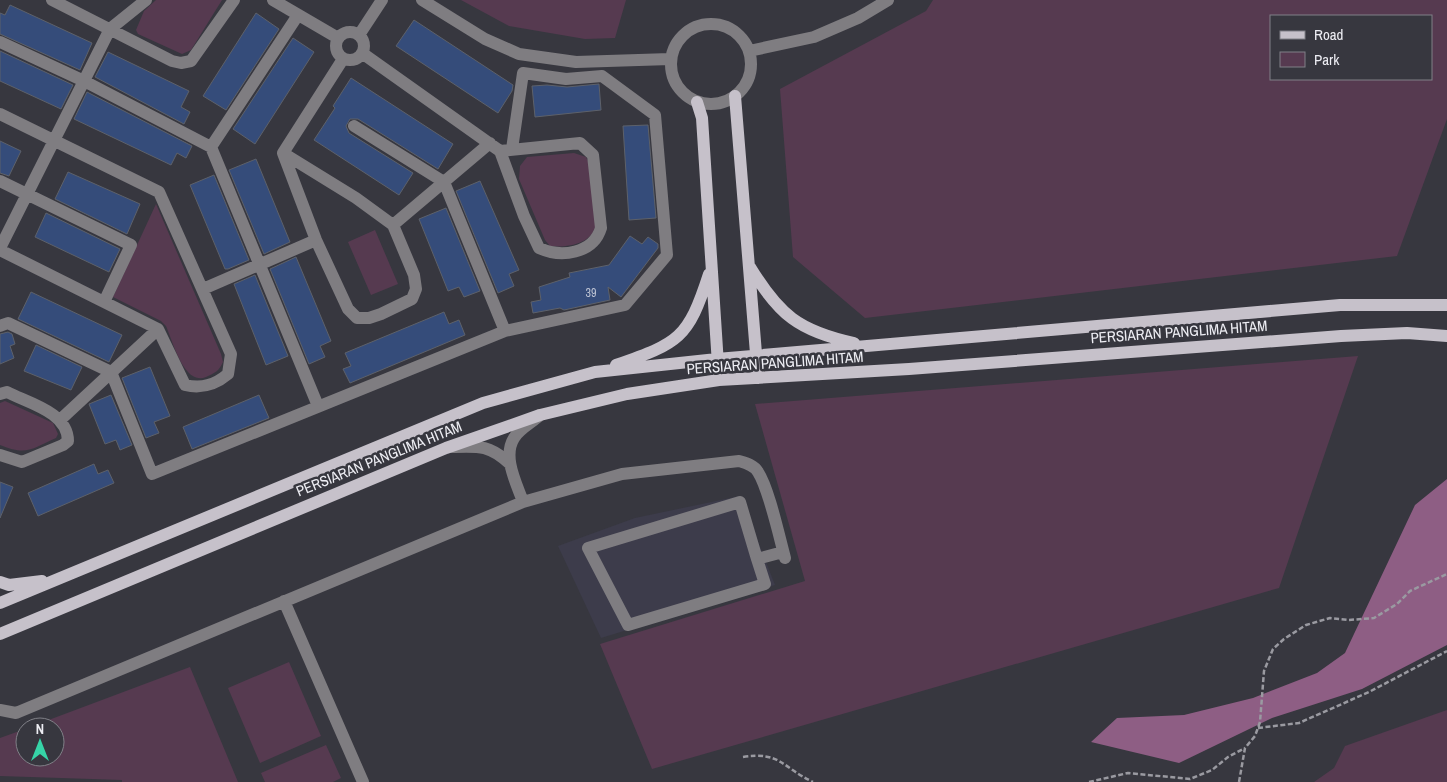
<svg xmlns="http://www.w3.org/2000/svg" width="1447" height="782" font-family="'Archivo Narrow',sans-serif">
<rect width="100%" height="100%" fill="#37373f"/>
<path fill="#3d3c4b" d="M740,496L775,585L601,638L558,546L635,518Z"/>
<path fill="#563a50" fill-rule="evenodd" d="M156,0H222L191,50L182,54L138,34L136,30L144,11Z
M461,0H626L615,38L585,39L509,26Z
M933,0H1447V119L1397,256L865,318L793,257L780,89L926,11ZM1271,16H1431V79H1271Z
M574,153L586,157L590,165C592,180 598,210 596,224C593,244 567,248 550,246L545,240L519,179L520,166L527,157Z
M156,204L221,354L223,362C219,371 215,373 206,377C184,386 173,342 166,326L161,321L113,297Z
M375,230L398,284L371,295L348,242Z
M1358,356L1279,588L652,769L600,644L805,581L755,404Z
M5,401L53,423L58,434L56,438C31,449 27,456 0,445V403Z
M289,662L321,736L260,763L228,688Z
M190,667L238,782H122V780L0,776V738L25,729V757H55V727H30Z
M1447,710V782H1314L1334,768L1345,746Z
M326,745L341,778L333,782H265L261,773Z"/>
<path fill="#8e5e84" d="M1447,479V645L1362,689L1272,718L1179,763L1091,742L1117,718L1184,715L1253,698L1317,673L1345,653L1415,505Z"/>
<path fill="#354c7a" stroke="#5d616a" d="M10,5L92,43L80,70L0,34V13L5,15Z
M256,13L279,29L226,110L203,96Z
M414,20L513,85L512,91L498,113L396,46Z
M293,38L314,52L255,144L233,129Z
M0,51L73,85L61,109L0,81Z
M108,52L189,91L181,107L190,112L184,124L95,77Z
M351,78L453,144L438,169L358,119H350L346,126L349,133L413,173L399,195L314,140L335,108L333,106Z
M599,84L601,110L535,117L532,86L547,85L567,87Z
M87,92L192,146L186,158L177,153L171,165L74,119Z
M648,125L656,218L629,220L623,126Z
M0,141L21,151L9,176L0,173Z
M256,159L290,242L264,254L229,170Z
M68,172L140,204L127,234L55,199Z
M214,175L249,260L228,269H225L190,185Z
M480,181L519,270L509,274L514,286L498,293L456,191Z
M446,208L480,291L464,297L459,287L448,291L419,219Z
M46,213L120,249L109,272L35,237Z
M630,236L642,244L648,237L658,244V248L621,297L608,287L610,300L564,310L560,308L533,313L531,302L541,300L539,287L570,277L569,273L609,265Z
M296,257L331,341L320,346L325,357L309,364L270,269Z
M255,275L288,356L266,365L234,284Z
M31,292L122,335L109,362L18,319Z
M444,312L449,324L459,320L465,335L350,383L343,369L351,366L345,353Z
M8,332L12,334L15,344L10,346L14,358L0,364V334Z
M36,345L82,367L71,390L24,371Z
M150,367L170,416L154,422L159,433L146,438L122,378Z
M111,395L132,445L120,450L116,440L105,444L89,404Z
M259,395L269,418L192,449L183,427Z
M94,464L98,474L108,470L114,483L38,516L28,493Z
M0,482L13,487L0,518Z"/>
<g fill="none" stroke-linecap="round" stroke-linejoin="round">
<path stroke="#9a9aa1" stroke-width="2.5" stroke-dasharray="5 2.5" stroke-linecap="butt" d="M1258,728L1299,723L1369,692L1447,651
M743,757C780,751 783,768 813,782
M1089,782L1128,773L1190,779L1212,770L1228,757L1245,748
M1239,782L1245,748L1255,736L1260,722L1264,671L1273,649L1284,639L1306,625L1330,618L1349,620L1374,618L1397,604L1410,591L1447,574"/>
<path stroke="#7f7d81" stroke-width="12" d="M52,0L172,61L181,63L191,61L234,0
M273,0L338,38
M422,0L485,39L519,54L576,62L670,59
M671 64a40 40 0 1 1 80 0a40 40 0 1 1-80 0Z
M336 46a14 14 0 1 1 28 0a14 14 0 1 1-28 0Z
M359,35L382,0
M0,42L84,81L211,147L318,406
M749,51L814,37L858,18L888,0
M362,53L500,151
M0,114L159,192L231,354L228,374C215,385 202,389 185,385L158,329L0,250
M354,126L444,182L505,331
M580,143L593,155L601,228C593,254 561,258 539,248L524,216L500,151Z
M211,147L298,15
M283,153L356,198L393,225L414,275L416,289L412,299L381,314L369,318H357L348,309L316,240Z
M283,153L343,59
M0,181L131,245L105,300
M393,225L490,143
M0,248L110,29L146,0
M203,289L316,240
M0,326L8,323L111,372L152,474L505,331L625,305L667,255L655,115L602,76L566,79L523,73L512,149
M0,394L7,392C28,403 68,412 68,441L63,445L22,462L0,455
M60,420L158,329
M453,447C479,446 490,445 510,464
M523,502C517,484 502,457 514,438C519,429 533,422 540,415
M757,559L740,502L588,548L628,625L765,584L757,559L783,552
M284,601L363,782
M0,710L16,713L523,502L622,474L739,461C746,463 754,465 758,472C769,489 779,536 785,558"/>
<path stroke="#c6c1ca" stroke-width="12" d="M735,96L758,378
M697,102L702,118L719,380
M750,267C779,315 799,331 854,343
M616,365C679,343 688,339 709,274
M0,582L9,585L42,581
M0,603L483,403L595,372L717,359L1340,305H1447
M0,634L446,448L540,415L627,394L719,380L909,369L1341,336L1407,333L1447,336"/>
</g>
<g text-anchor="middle" stroke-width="5" stroke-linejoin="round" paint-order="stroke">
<g font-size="12" fill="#bfc5d5">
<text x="591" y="297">39</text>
</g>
<g font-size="15" fill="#ededf3" stroke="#37373f">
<text transform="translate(1179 332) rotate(-4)" y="5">PERSIARAN PANGLIMA HITAM</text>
<text transform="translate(775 363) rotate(-4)" y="5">PERSIARAN PANGLIMA HITAM</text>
<text transform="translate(379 459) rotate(-22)" y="5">PERSIARAN PANGLIMA HITAM</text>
</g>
</g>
<rect x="1270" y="15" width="162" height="65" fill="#37373f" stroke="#808087"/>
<rect x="1280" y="31" width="25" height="8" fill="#c6c1ca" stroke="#808087"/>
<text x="1314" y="40" font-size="15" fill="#ededf3">Road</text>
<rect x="1280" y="52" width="25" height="15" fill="#563a50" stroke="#808087"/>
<text x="1314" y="65" font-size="15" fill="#ededf3">Park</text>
<g transform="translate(40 742)"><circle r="24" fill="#37373f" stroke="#808087"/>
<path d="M0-4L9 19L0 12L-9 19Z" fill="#36d4a7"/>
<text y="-8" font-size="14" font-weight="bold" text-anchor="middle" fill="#ededf3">N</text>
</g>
</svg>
